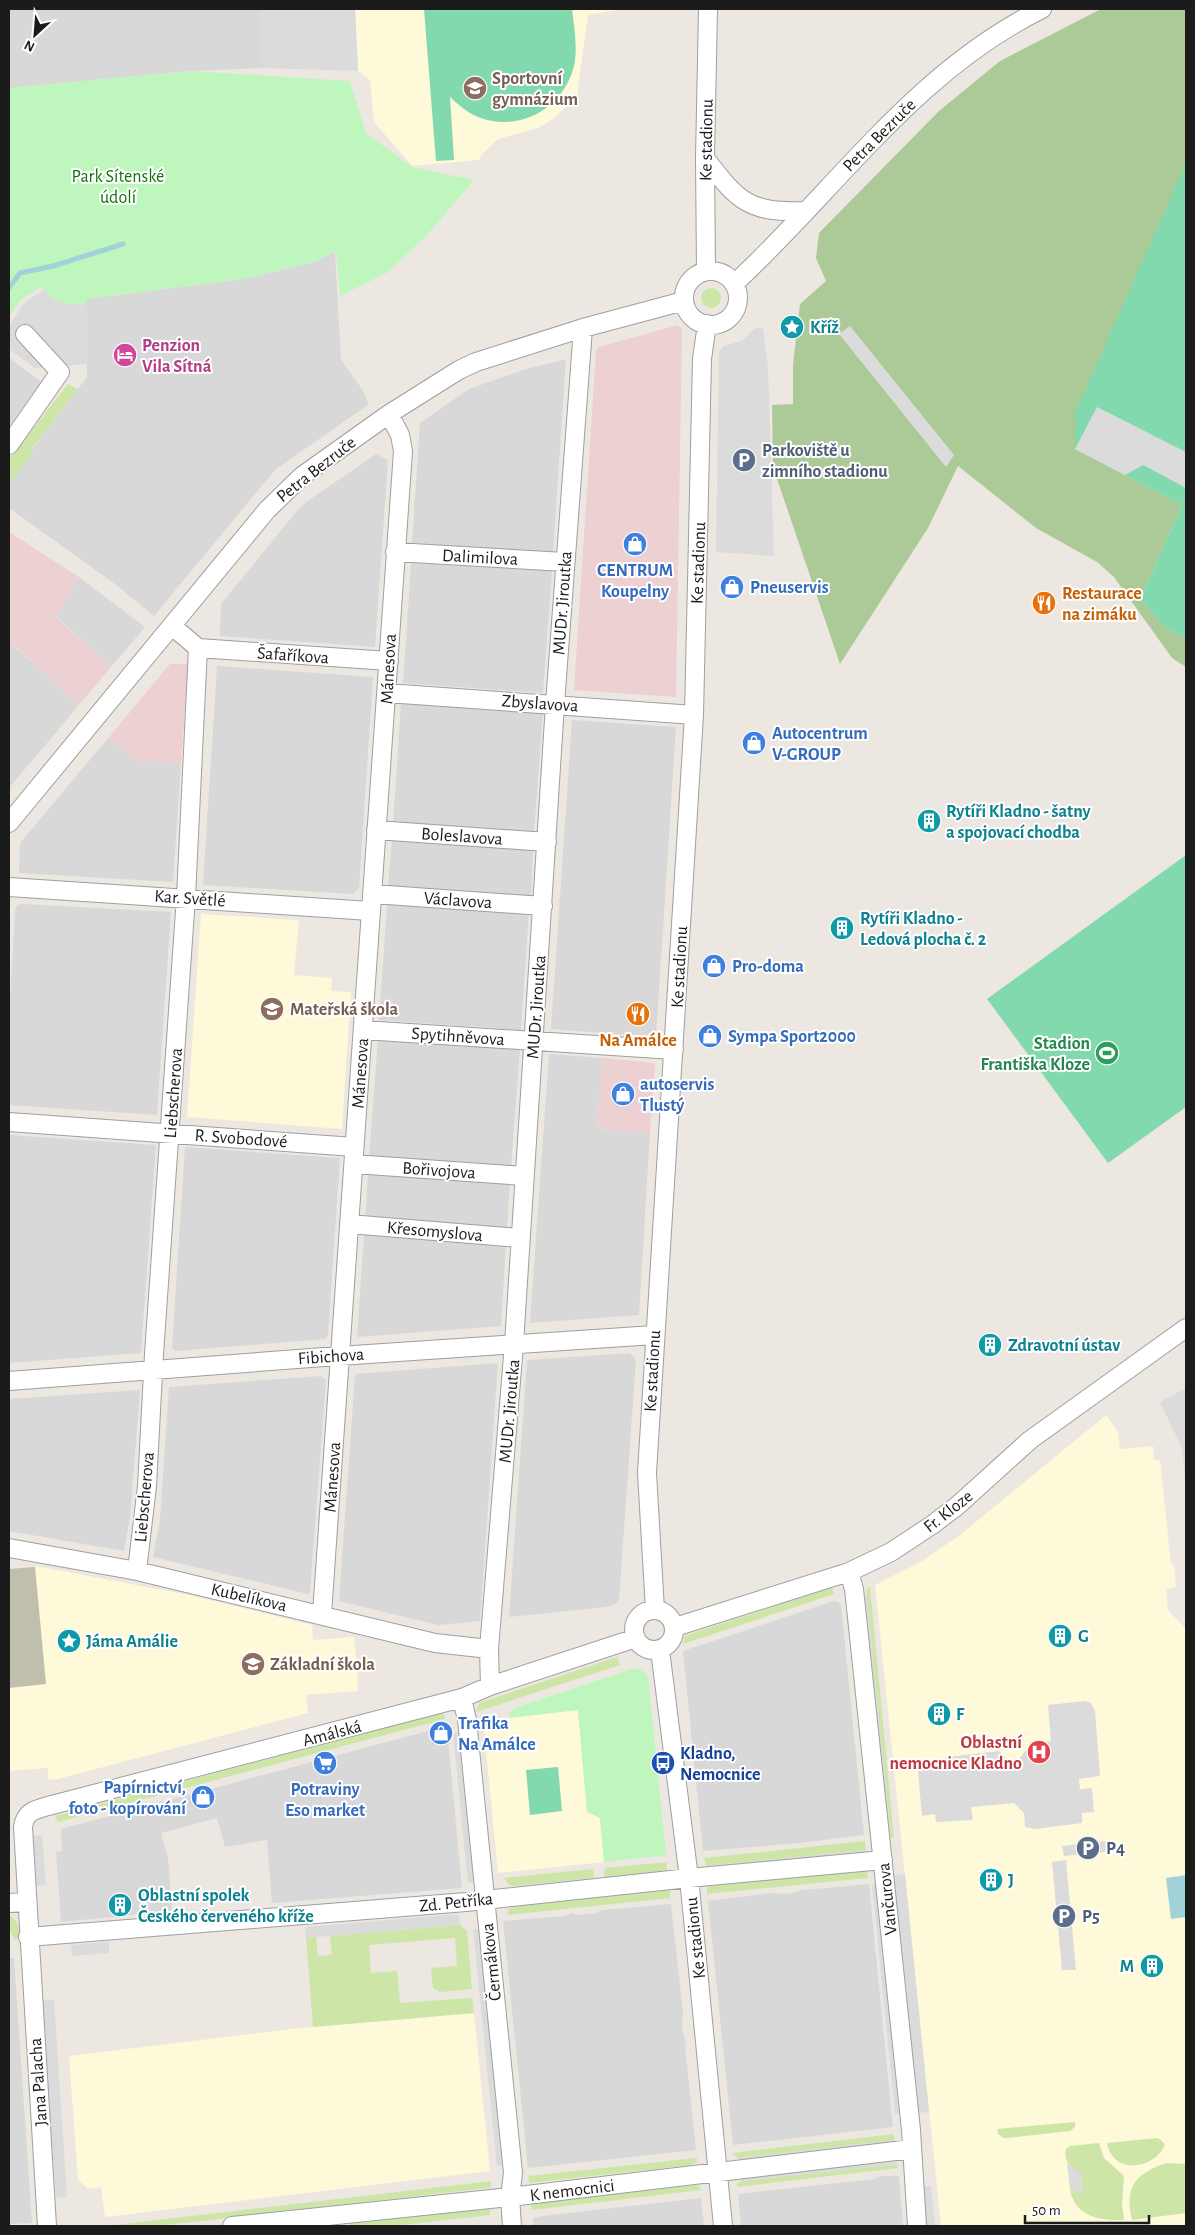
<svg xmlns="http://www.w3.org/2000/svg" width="1195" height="2235" font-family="'Alegreya Sans',sans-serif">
<rect width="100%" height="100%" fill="#ece7e1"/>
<path fill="#d9d8d8" d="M9,9H260L262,68L191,71L9,88Z
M335,252L341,360L362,389L369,404L275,470L154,616L115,584L9,508V485L32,452L31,451L87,377L86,299L243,279L314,262Z
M9,358L42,382L9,426Z
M566,359L553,553L412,543L420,423L469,389L526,369Z
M376,454L388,460L375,647L220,636L221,604L297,511L305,503Z
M411,563L552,571L543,693L403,683Z
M79,577L145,627L111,667L55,615Z
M11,643L79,705L9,788V647Z
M217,666L373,677L359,889L353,894L203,885Z
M401,703L543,713L534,833L393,823Z
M572,720L676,727L656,1037L551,1029Z
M109,737L135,760L181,763L173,882L19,873L20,843Z
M392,840L533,850L531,897L388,886Z
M393,901L529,912L521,1030L379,1020L387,906Z
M22,904L171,912L157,1115L9,1105V1019L15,911L17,905Z
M378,1039L520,1049L511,1167L369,1157Z
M549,1054L602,1058L597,1129L650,1133L639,1315L530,1323Z
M9,1135L156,1145L141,1353L9,1363Z
M185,1147L340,1158L328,1335L325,1339L175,1351L172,1347Z
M368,1173L510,1183L507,1230L365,1219Z
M364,1234L506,1244L501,1326L357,1337Z
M630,1353L636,1360L619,1600L616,1604L606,1607L509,1617L527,1360Z
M498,1363L480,1621L438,1625L339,1601L355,1374Z
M321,1376L326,1380L310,1592L308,1594L153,1557L160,1519L169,1387Z
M140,1390L130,1518L124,1551L9,1531V1399Z
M834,1601L838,1602L841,1605L864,1835L799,1843L703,1851L683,1651Z
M435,1729L442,1730L448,1739L462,1888L272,1903L267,1840L225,1847L217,1818L161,1833L168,1858L172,1911L61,1922L56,1852L62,1851L61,1829Z
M869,1884L893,2127L733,2145L708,1901L771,1893L788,1894L803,1890Z
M671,1904L683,2012L682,2027L686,2044L685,2046L696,2150L528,2168L503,1921L565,1916L572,1913L577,1915L597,1913L602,1910Z
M9,1958H14L32,2223L9,2224Z
M880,2176H899L903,2226H741L738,2194L875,2179Z
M701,2198L704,2226H533V2218L543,2216Z"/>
<path fill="#edd0d2" d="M678,325L682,329L676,697L574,690L596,351L599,347Z
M9,532L79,577L55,616L111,667L79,705L12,643L9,647Z
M170,664H188L181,763L135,760L109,737Z
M602,1058L655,1063L650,1133L597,1129Z"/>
<path fill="#fdf9d9" d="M355,9H623L588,15L577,96L569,97L568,105L553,119L538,128L498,139L482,154L479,160L412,166L374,122L370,80L358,71Z
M201,914L299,920L294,975L332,978L331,991L351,992L342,1129L187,1117Z
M1106,1415L1118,1432L1120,1449L1153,1446L1154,1460H1160L1171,1564H1174L1176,1587L1166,1589L1168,1610L1186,1629V2226H941L875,1585L922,1561L960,1535Z
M36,1566L189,1595L312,1625L313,1640L354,1637L358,1672L357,1673L358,1691L306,1695L308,1713L58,1779L48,1780V1768L9,1771V1687Z
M578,1710L587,1811L600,1818L604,1862L498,1873L483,1720Z
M474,2013L490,2171L105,2217L101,2187L88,2189L78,2180L69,2056L290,2029Z"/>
<path fill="#c0bead" d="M35,1567L46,1684L9,1688V1569Z"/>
<path fill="#cde6a7" d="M701 298a10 10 0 1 1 20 0a10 10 0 1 1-20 0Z
M68,384L78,389L31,450L33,452L9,485V459Z
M832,1587L834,1594L683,1644L684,1636Z
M870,1587L894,1838H891L866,1589Z
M617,1657L620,1665L476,1712L479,1703Z
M443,1712L445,1719L58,1822L55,1816Z
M865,1841L866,1850L706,1866L704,1858Z
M667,1862V1871L604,1877L605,1868Z
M593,1869L594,1878L513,1886L509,1885L504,1878Z
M867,1870L868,1878L707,1894V1886Z
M670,1890V1898L507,1915L509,1909L515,1906Z
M9,1915C16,1920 23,1928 19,1937L15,1940L9,1930Z
M460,1925L467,1931L472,1989L440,1992L433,1988L431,1968L457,1966L455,1938L369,1945L371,1973L397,1971L400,2003L472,1998L474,2013L313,2027L306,1938L316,1937L318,1956L332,1955L330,1936Z
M1075,2122V2127L1070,2131L1007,2138H1003L998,2134L997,2129Z
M894,2134L895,2140L738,2158L734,2155L733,2153Z
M1157,2138L1161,2140L1165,2145C1153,2171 1112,2174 1107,2143Z
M1099,2143L1104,2158L1124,2176L1122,2204L1124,2220C1100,2221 1073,2216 1070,2188L1082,2194L1081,2174C1071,2166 1063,2162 1066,2149L1070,2146Z
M697,2158V2162L691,2165L529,2183L528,2176Z
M1166,2163L1186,2164V2213L1132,2220C1124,2186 1136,2174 1166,2163Z
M897,2164L898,2168L737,2187V2184L741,2181Z
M491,2181V2187L488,2188L157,2226H106Z
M696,2185L700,2186L701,2190L532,2210L531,2203Z
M490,2208V2215L393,2226H351L350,2223Z"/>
<path fill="#acca97" d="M1101,9H1186V172L1184,171L1075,449L1182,505L1140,599L1167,629L1186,638V667L1172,658L1114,577L1097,562L1036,528L958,466L928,528L840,664L773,467L772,405L793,404V365L800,304L826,281L816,258L819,233L939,111L1000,61Z"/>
<path fill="#bff6be" d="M191,71L350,81L366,133L412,167L474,180L428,234L388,272L340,296L337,259L335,252L314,262L243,279L87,299L86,304H71L54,300L41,287L20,300L9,317V88Z
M635,1668L645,1672L648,1676L666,1855L604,1862L600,1818L587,1812L578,1710L510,1718L509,1713L514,1708Z"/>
<path fill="#81d9ad" d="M424,9H572C574,27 578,48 574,66C563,109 519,133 478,117C466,112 458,104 450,97L454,160L436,161Z
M1183,170L1186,172V638L1167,629L1140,599L1182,505L1075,449V413Z
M1186,855V1107L1108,1163L987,999Z
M558,1767L562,1811L530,1815L526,1770Z"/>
<path fill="#dbdbdb" d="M260,9H355L358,71L262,68Z
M45,289L54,300L71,304H86L87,364L35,368L9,349V326L24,303Z
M850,326L954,455L946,467L839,334Z
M757,327L763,329L768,368L774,556L716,552L719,353L722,347L743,340Z
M1097,407L1186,452V488L1143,465L1125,475L1075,449Z
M1186,1388V1489L1182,1448L1160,1402Z
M867,1596L891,1838H886L862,1597Z
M846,1599H850L875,1837L870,1838Z
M1085,1701L1091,1703L1095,1711L1100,1776L1079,1779L1080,1789L1092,1788L1094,1812L1082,1813V1823L1035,1829L1025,1827L1024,1813L1014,1803L971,1807L973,1820L936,1822L935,1814L922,1816L918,1771L933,1769L932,1759L999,1751L1008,1760L1020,1758L1031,1743L1051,1741L1048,1705Z
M462,1732L477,1882L468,1883L453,1733Z
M42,1835L46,1885L36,1886L31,1836Z
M1113,1840L1114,1851L1064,1856L1062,1846Z
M866,1850V1856L706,1872V1866Z
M1066,1860L1076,1970H1062L1052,1862Z
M905,1874L929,2112L918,2113L894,1875Z
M882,1882L902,2113L895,2114L872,1884Z
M459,1914L460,1925L306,1938L305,1927Z
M473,1929H481L505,2165L497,2166Z
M109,1942V1953L72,1956L71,1945Z
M41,2000H54L67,2197L56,2198Z
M895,2140V2145L739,2163L738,2158Z
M897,2158V2164L741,2181L740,2175Z
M1067,2163L1081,2173L1082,2195L1070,2188Z
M931,2186L935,2226H925L921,2187Z"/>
<path fill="#a2d2d9" d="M1186,1875V1917L1171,1919L1166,1878Z"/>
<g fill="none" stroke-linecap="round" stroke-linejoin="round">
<path stroke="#a2d2d9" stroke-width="5" d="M9,288L20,273L53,266L123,244"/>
<g stroke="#9f9f9f" stroke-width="20">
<path id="minor" d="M705,158C738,201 748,213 805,211
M706,271L705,158L708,9
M684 298a27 27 0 1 1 54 0a27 27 0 1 1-54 0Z
M734,284C837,189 914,72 1042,9
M9,445L60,372L25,334
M395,552L565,562
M198,648L389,661
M387,693L694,715
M9,823L267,510L302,476L389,414L459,370L476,362L583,328L684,301
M376,830L547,842
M9,887L370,911
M373,894L543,906
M363,1030L674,1050
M9,1122L354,1147
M354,1164L524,1176
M349,1224L520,1238
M9,1381L324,1357L654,1335
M9,1548L137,1571L435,1643L489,1649
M137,1571L147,1486L154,1354L186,897L198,648L172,626
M849,1572L854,1589L911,2130L917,2226
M634 1630a20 20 0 1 1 40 0a20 20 0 1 1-40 0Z
M655,1610L647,1473L694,715L702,359L707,324
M322,1614L403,451L400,435L389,414
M675,1627L849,1572L891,1552L932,1525L957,1506L1030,1440L1186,1328
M660,1650L689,1878L723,2226
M490,1686L489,1649L514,1344L555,704L583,328
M462,1698L467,1720L513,2173L510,2197L512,2226
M9,1903L27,1902
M28,1937L466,1902L689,1878L883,1860
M47,2226L23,1827C25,1812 34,1810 48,1806L462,1698L490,1686L636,1638
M232,2226L510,2197L912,2149"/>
</g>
<use href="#minor" stroke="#fff" stroke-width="18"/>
</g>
<defs>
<g id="school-disc" transform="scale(1.25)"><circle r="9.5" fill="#8d6e63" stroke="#fff"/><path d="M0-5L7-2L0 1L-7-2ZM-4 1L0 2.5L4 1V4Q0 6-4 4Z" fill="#fff"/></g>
<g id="sight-disc" transform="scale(1.25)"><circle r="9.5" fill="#0f9aa8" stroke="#fff"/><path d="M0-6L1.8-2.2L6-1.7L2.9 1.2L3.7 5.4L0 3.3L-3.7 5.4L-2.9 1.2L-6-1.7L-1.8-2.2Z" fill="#fff"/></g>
<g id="hotel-disc" transform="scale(1.25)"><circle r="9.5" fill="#d1479c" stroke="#fff"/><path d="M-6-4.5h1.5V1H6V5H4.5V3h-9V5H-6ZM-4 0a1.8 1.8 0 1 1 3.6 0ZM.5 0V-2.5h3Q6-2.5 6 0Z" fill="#fff"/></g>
<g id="parking-disc" transform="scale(1.25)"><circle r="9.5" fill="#5c6f8a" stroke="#fff"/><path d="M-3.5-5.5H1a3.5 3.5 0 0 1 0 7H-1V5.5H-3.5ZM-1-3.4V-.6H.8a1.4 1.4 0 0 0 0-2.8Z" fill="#fff"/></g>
<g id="shop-disc" transform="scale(1.25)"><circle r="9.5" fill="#3f7fe0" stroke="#fff"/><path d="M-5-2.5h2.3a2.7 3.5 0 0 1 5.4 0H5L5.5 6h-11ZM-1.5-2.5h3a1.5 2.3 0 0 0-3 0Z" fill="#fff"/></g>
<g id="restaurant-disc" transform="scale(1.25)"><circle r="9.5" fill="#e8710a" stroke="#fff"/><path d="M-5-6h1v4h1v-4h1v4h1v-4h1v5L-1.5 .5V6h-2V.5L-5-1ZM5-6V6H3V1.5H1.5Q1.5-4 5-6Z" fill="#fff"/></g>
<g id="building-disc" transform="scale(1.25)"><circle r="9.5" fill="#0f9aa8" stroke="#fff"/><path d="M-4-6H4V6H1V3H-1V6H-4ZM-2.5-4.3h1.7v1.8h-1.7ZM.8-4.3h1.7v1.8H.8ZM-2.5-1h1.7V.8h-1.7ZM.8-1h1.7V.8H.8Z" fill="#fff"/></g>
<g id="stadium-disc" transform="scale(1.25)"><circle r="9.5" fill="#2e9e5b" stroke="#fff"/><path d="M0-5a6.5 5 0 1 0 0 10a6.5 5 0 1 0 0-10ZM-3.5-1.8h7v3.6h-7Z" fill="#fff"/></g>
<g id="hospital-disc" transform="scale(1.25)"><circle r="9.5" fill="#e0444e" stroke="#fff"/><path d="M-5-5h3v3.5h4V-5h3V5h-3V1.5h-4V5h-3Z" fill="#fff"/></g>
<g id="supermarket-disc" transform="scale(1.25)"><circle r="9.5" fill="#3f7fe0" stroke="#fff"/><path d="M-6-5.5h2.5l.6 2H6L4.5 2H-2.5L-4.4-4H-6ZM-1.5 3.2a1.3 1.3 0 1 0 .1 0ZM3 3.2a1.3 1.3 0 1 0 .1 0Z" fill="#fff"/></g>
<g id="bus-disc" transform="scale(1.25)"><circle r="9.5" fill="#1a4fb4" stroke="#fff"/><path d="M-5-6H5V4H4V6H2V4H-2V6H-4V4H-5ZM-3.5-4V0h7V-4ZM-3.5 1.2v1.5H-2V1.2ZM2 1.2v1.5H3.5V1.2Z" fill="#fff"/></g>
</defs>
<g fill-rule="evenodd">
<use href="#school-disc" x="475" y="88"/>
<use href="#sight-disc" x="792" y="327"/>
<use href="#hotel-disc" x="125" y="355"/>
<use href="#parking-disc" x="744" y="460"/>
<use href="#shop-disc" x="635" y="544"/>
<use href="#shop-disc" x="732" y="587"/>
<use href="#restaurant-disc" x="1044" y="603"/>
<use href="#shop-disc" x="754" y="743"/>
<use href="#building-disc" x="929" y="821"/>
<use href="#building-disc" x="842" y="928"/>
<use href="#shop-disc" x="714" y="966"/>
<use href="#school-disc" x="272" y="1009"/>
<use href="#restaurant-disc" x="638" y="1014"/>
<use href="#shop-disc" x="710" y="1036"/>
<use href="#stadium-disc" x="1107" y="1053"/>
<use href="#shop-disc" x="623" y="1094"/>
<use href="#building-disc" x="990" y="1345"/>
<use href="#building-disc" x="1060" y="1636"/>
<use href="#sight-disc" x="69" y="1641"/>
<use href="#school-disc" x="253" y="1664"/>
<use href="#building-disc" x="939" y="1714"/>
<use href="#shop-disc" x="441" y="1733"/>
<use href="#hospital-disc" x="1039" y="1752"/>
<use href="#supermarket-disc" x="325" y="1763"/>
<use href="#bus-disc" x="663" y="1763"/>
<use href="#shop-disc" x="203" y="1797"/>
<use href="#parking-disc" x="1088" y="1848"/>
<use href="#building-disc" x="991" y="1880"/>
<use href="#building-disc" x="120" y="1905"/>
<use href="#parking-disc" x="1064" y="1916"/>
<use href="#building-disc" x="1152" y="1966"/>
</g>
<g text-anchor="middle" stroke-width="4" stroke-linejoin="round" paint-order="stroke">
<g font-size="18" font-weight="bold" fill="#785e54" stroke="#fff" text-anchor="start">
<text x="492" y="84">Sportovní<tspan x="492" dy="21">gymnázium</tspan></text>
<text x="290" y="1015">Mateřská škola</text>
<text x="270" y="1670">Základní škola</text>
</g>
<g font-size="18" fill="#1b1b1b" stroke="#fff">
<text transform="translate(879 135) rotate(-45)" y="6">Petra Bezruče</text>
<text transform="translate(706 140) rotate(-89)" y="6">Ke stadionu</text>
<text transform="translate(316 469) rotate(-38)" y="6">Petra Bezruče</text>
<text transform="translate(480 557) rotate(3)" y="6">Dalimilova</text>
<text transform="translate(698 563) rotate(-88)" y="6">Ke stadionu</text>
<text transform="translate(562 603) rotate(-86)" y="6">MUDr. Jiroutka</text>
<text transform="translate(293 655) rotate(4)" y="6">Šafaříkova</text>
<text transform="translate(388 669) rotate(-87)" y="6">Mánesova</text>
<text transform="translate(540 703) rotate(4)" y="6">Zbyslavova</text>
<text transform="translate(462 836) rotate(4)" y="6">Boleslavova</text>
<text transform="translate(190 898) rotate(4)" y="6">Kar. Světlé</text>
<text transform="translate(458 900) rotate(4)" y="6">Václavova</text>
<text transform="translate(679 967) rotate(-87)" y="6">Ke stadionu</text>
<text transform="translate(536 1007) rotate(-86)" y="6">MUDr. Jiroutka</text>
<text transform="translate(458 1036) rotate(4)" y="6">Spytihněvova</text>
<text transform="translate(360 1073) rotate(-86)" y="6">Mánesova</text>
<text transform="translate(173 1093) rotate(-86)" y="6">Liebscherova</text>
<text transform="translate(241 1138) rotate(4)" y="6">R. Svobodové</text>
<text transform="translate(439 1170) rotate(4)" y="6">Bořivojova</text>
<text transform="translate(435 1231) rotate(5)" y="6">Křesomyslova</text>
<text transform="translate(331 1356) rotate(-4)" y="6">Fibichova</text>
<text transform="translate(652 1371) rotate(-87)" y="6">Ke stadionu</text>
<text transform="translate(509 1411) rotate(-85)" y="6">MUDr. Jiroutka</text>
<text transform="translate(332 1477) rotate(-86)" y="6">Mánesova</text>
<text transform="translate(144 1497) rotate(-85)" y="6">Liebscherova</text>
<text transform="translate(948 1511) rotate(-38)" y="6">Fr. Kloze</text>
<text transform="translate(249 1597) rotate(13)" y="6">Kubelíkova</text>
<text transform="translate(332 1733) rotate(-15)" y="6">Amálská</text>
<text transform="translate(887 1899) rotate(-96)" y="6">Vančurova</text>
<text transform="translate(456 1902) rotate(-6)" y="6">Zd. Petříka</text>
<text transform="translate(695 1938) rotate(-96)" y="6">Ke stadionu</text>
<text transform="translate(491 1962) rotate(-96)" y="6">Čermákova</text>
<text transform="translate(38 2082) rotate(-94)" y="6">Jana Palacha</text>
<text transform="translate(572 2190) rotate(-7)" y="6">K nemocnici</text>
</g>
<g font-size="18" fill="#12730f" stroke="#fff">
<text x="118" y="182">Park Sítenské<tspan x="118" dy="21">údolí</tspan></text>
</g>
<g font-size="18" font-weight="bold" fill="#0d838f" stroke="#fff" text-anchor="start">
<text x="810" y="333">Kříž</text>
<text x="946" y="817">Rytíři Kladno - šatny<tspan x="946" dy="21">a spojovací chodba</tspan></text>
<text x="860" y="924">Rytíři Kladno -<tspan x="860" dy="21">Ledová plocha č. 2</tspan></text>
<text x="1008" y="1351">Zdravotní ústav</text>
<text x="1078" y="1642">G</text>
<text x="86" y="1647">Jáma Amálie</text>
<text x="956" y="1720">F</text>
<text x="1008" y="1886">J</text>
<text x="138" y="1901">Oblastní spolek<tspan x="138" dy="21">Českého červeného kříže</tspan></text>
<text x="1134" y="1972" text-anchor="end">M</text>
</g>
<g font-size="18" font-weight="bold" fill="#b23c85" stroke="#fff" text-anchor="start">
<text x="142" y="351">Penzion<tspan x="142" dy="21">Vila Sítná</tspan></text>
</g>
<g font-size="18" font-weight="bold" fill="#4e5e75" stroke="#fff" text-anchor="start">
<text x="762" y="456">Parkoviště u<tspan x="762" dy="21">zimního stadionu</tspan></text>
<text x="1106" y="1854">P4</text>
<text x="1082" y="1922">P5</text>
</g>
<g font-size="18" font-weight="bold" fill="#366cbe" stroke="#fff" text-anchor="start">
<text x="635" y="576" text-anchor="middle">CENTRUM<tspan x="635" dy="21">Koupelny</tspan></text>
<text x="750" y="593">Pneuservis</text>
<text x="772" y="739">Autocentrum<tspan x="772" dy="21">V-GROUP</tspan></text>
<text x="732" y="972">Pro-doma</text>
<text x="728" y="1042">Sympa Sport2000</text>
<text x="640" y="1090">autoservis<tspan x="640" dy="21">Tlustý</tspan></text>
<text x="458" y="1729">Trafika<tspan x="458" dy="21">Na Amálce</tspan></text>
<text x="186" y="1793" text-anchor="end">Papírnictví,<tspan x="186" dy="21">foto - kopírování</tspan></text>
<text x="325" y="1795" text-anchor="middle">Potraviny<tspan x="325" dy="21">Eso market</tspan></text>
</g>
<g font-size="18" font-weight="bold" fill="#c56008" stroke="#fff" text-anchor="start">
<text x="1062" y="599">Restaurace<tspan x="1062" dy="21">na zimáku</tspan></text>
<text x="638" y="1046" text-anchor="middle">Na Amálce</text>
</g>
<g font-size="18" font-weight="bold" fill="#27864d" stroke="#fff" text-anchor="end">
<text x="1090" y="1049">Stadion<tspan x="1090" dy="21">Františka Kloze</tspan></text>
</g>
<g font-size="18" font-weight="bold" fill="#be3a42" stroke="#fff" text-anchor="end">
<text x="1022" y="1748">Oblastní<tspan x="1022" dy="21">nemocnice Kladno</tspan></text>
</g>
<g font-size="18" font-weight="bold" fill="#164399" stroke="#fff" text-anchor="start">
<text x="680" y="1759">Kladno,<tspan x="680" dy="21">Nemocnice</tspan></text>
</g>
</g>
<rect width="1195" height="2235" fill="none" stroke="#1b1b1b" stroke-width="20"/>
<g transform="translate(35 35) rotate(206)" stroke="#ffffff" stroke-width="4" paint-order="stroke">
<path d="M0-4L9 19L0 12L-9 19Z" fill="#1b1b1b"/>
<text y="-8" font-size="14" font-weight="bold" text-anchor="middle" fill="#1b1b1b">N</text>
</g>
<path d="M1025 2215v8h124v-8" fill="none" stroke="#1b1b1b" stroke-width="2.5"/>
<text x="1032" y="2215" font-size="15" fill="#1b1b1b" stroke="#ffffff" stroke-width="4" paint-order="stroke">50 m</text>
</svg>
